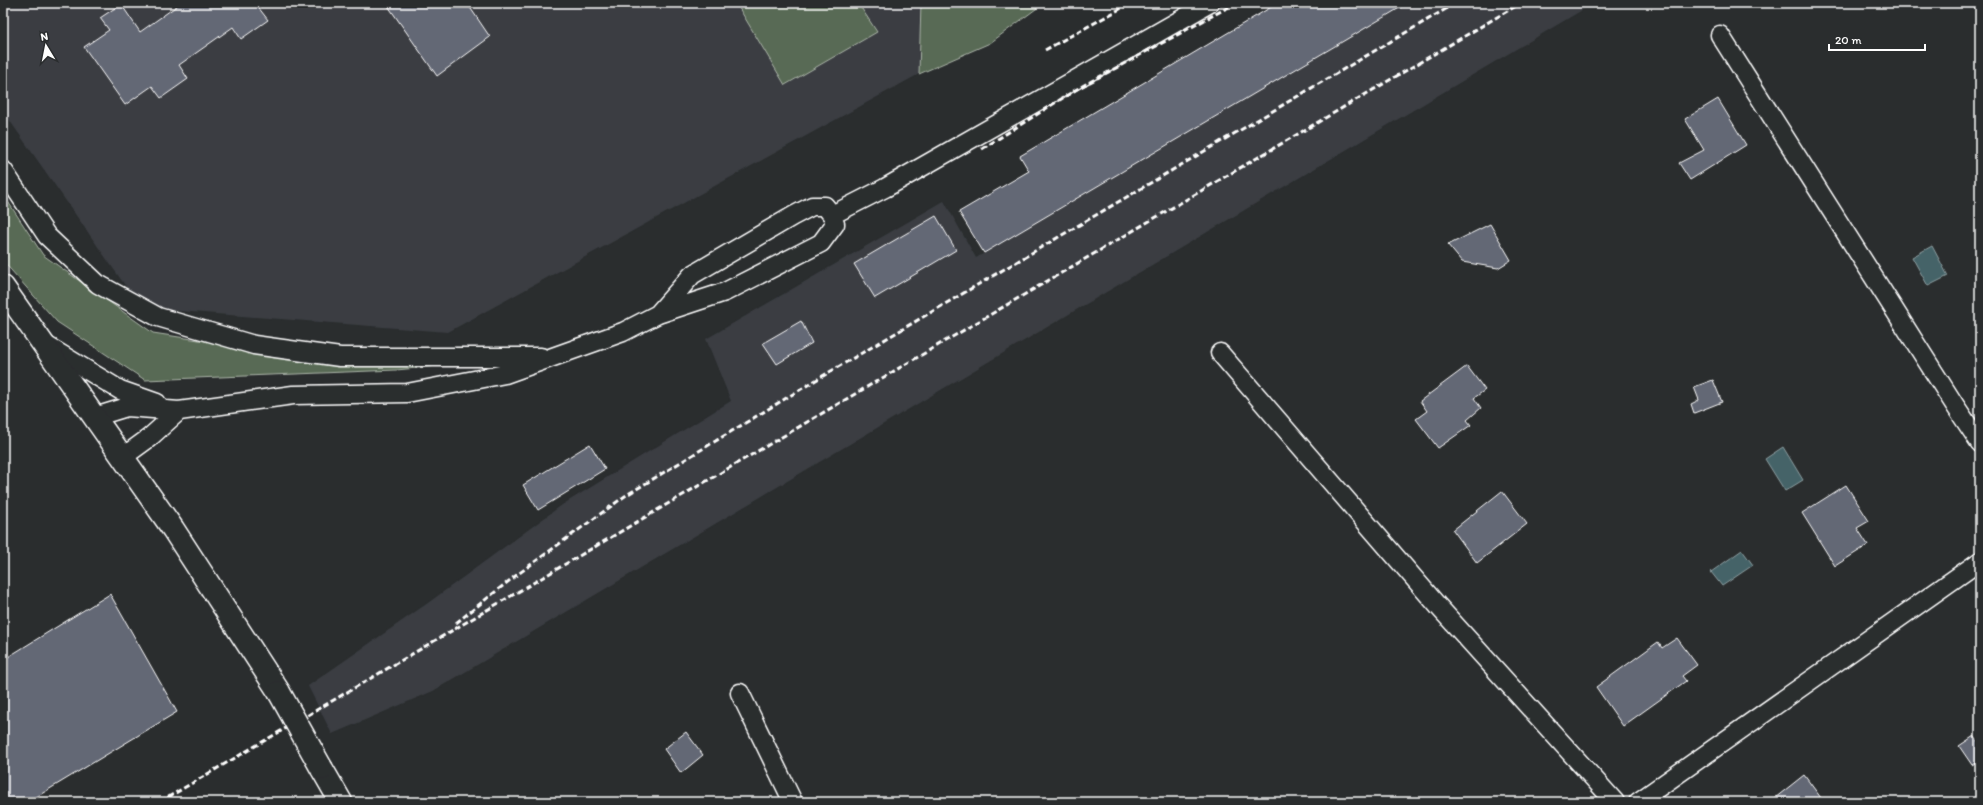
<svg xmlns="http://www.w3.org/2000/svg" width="1983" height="805" font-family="Itim,sans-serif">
<rect width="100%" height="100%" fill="#2a2d2e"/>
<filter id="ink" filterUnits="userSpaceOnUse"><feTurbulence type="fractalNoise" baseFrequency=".025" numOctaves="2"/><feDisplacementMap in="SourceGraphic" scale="8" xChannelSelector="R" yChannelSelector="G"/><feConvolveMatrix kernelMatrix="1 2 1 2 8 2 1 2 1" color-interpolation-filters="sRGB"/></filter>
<g filter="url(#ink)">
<path fill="#3b3e43" d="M3,3H921L919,74L448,332L141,308L3,111Z
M1408,3H1594L433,691L332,734L308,686L428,603L562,505L731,401L706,339L944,201L976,258Z"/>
<path fill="#596b54" stroke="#acb5aa" d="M736,3H858L877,32L785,85Z
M921,3H1044L990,43L919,74Z
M3,194L43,255L153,333L335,361L460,364L396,370L145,380L57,322L3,261Z"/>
<path fill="#456368" stroke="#8fa1a4" d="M1932,246L1948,276L1928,286L1912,257Z
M1783,447L1803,480L1785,491L1765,459Z
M1742,550L1753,565L1722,586L1711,572Z"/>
<path fill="#646775" stroke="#fff" d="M181,3H264L258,7L268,20L241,39L233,27L179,65L188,79L161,98L152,86L125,105L84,47L109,30L100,18L121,4L140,32Z
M386,3H467L490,37L437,76Z
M1278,3H1408L984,253L959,212L1029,171L1020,156Z
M1718,99L1746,145L1690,180L1679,163L1704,150L1685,119Z
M936,216L956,250L875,298L854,264Z
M1490,224L1511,260L1498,268L1462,262L1448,245Z
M801,321L812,343L777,364L763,343Z
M1467,366L1485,390L1474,398L1481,408L1467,420L1471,425L1438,448L1416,419L1427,411L1420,401Z
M1713,380L1722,402L1694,413L1691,404L1699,400L1694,387Z
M590,444L605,469L538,510L523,485Z
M1846,485L1869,521L1857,528L1868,545L1835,566L1802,513Z
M1502,491L1527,524L1477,563L1453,530Z
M110,594L177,712L28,802H3V660Z
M1677,638L1697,665L1682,676L1686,681L1623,726L1596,687L1658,642L1662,648Z
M686,732L703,755L681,773L664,749Z
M1974,736L1980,744V760L1972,765L1959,746Z
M1804,775L1824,802H1770Z"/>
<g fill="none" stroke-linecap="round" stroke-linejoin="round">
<g stroke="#fff" stroke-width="21">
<path id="service" d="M1720,35L1956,407L1980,443
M3,170L47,236L98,284L158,317L254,345L340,357H541
M832,215L885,188L1210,3
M44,344L120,390L157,403
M1220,353L1438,606L1615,802
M99,423L101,415L127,407L179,411L293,395L407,393L505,374L623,332L658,314L725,292L821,243L835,224L832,215L825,206H812L793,216L692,275L658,314
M123,457L149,438L179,411
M740,693L793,802
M1638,802L1980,561"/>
</g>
<g stroke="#fff" stroke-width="25">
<path id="minor" d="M3,287L173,529L279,692
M322,769L341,802"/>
</g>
<use href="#service" stroke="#2a2d2e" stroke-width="18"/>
<use href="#minor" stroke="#2a2d2e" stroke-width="22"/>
<path stroke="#fff" stroke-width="3" stroke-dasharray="6 3" stroke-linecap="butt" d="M1045,50L1131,3
M982,149L1077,89L1236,3
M456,623L514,577L625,496L816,380L1456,3
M160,802L1521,3"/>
<g stroke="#fff" stroke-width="25" stroke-linecap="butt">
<path id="minor-bridge" d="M279,692L322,769"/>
</g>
<use href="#minor-bridge" stroke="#2a2d2e" stroke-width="22"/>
</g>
</g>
<rect width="1983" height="805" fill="none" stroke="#2a2d2e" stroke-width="16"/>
<rect x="8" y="8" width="1967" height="789" fill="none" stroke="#fff" stroke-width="1.5" filter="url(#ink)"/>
<g transform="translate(46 46) rotate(350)" stroke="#2a2d2e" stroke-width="3" paint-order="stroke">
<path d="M0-3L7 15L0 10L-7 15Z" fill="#ffffff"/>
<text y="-6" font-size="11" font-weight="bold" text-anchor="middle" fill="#ffffff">N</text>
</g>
<path d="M1829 44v6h96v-6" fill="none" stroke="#ffffff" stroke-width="2"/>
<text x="1835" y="44" font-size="12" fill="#ffffff" stroke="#2a2d2e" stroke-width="3" paint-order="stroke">20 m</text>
</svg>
